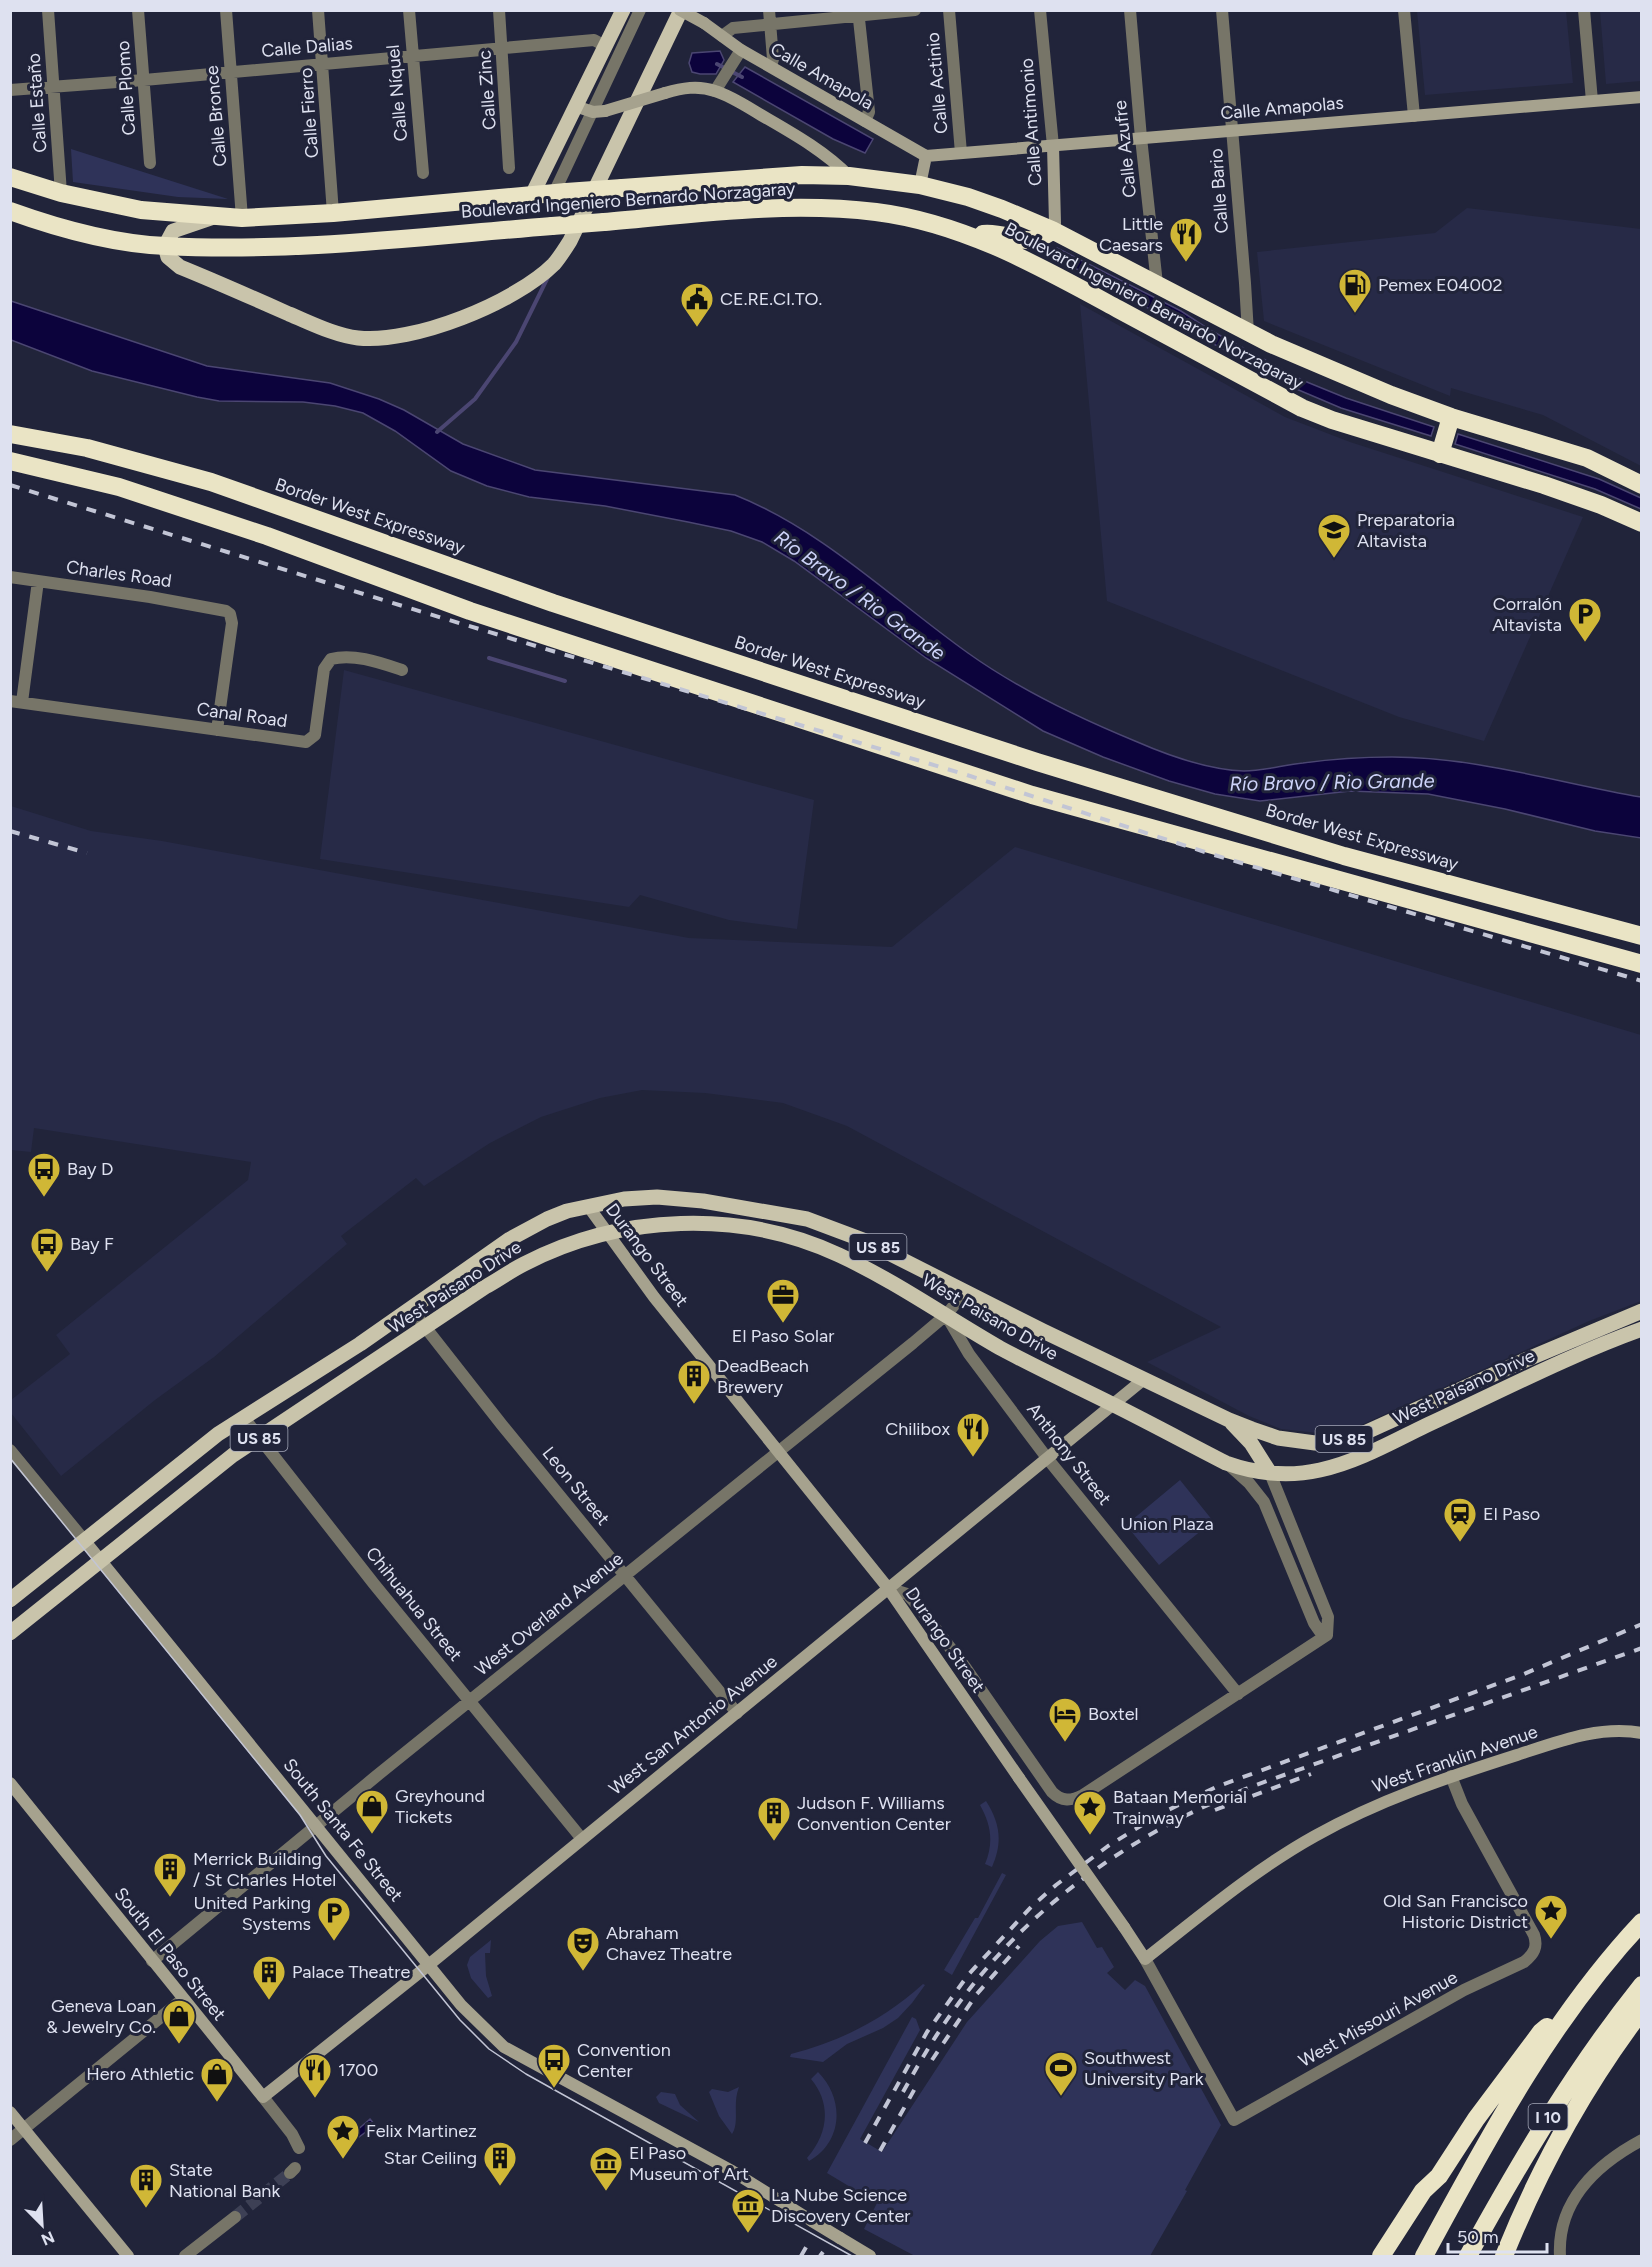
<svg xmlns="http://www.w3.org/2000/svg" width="1652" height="2267" font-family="Figtree,sans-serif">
<rect width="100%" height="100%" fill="#21243a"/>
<path fill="#272a47" d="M1417,11H1566L1573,83L1425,95Z
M1600,11H1641V81L1606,84Z
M1467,208L1641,229V466L1543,415L1451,388L1450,396L1264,321L1257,252L1435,233Z
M1080,304L1285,417L1350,442L1583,517L1484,741L1399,717L1107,601Z
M344,670L814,800L797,929L729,920L640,895L629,907L320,859Z
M11,806L91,831L162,841L689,938L892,947L1015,847L1641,1035V1301L1589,1321L1361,1425L1318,1433L1281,1429L1249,1416L1147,1362L1221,1327L847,1126L783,1103L705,1093L642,1090L600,1098L541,1117L490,1143L424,1186L416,1178L341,1236L347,1244L214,1357L155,1400L61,1476L11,1413V1400L70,1354L56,1335L248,1180L251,1162L34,1128L31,1152L11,1150Z"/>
<path fill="#2f3359" d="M71,149L228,199L178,197L73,182Z
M1180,1480L1213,1521L1159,1565L1126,1525Z
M986,1801C1000,1823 1003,1842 992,1867L985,1864C994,1842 991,1825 980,1805Z
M1002,1873L1006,1875L952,1975L944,1970L975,1918H978Z
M1082,1922L1097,1948L1102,1947L1114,1967L1107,1973L1125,1990L1135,1980L1145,1986L1221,2125L1185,2190L1187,2191L1150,2256H915L864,2229L877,2203L827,2173L912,2017L916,2019L920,2030L860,2139L882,2152L967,2022L1040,1941L1058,1926Z
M491,1940L490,1953H485L486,1976L492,1996L488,1998L471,1978L467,1965L470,1957Z
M923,1984L925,1985L912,2003L898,2018L883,2028L847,2044L823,2062L790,2057L791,2054C842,2041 884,2019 923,1984Z
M818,2072C845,2099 843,2142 809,2161L807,2158C828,2134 832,2104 811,2079Z
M739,2087C732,2105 740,2121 732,2134L719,2116L709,2092L712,2089L728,2092Z
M661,2092L675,2094L680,2105L699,2122L659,2103L656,2097Z"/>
<path fill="#0c033c" stroke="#4b4672" stroke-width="1.5" d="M720,51L724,60L716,74H700L692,72L689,63L692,53Z
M745,67L873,139L865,153L833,139L733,82Z
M1057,248L1181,311L1210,330L1302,380L1346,398L1434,427L1431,436L1341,408L1294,388L1051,255Z
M11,301L207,366L330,383L379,399L404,410L463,444L535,470L735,495C823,530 892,599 968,653C1017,688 1079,718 1135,741C1167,755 1209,770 1244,771C1263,771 1284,765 1303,763C1332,759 1363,757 1392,757C1476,757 1559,783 1641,797V838L1595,831L1505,809L1428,794L1350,791L1260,801L1215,794L1169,781L1103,757L1043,731L926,658L794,561L762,542L731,531L688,522L605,506L529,497L487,486L451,471L395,431L363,413L335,406L303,402L219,401L197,397L92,371L11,340Z
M1458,434L1599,479L1641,498V509L1595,489L1455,444Z
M370,2119L375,2125L359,2137L355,2132Z"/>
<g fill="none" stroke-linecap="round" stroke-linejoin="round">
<path stroke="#4b4672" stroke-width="4" d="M717,64L742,77
M437,432L475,399L516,342L548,277
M489,658L565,681"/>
<path stroke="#3d4055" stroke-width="12" stroke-dasharray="12 6" stroke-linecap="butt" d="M235,2217L290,2173"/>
<path stroke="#777568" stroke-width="12" d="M48,10L61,193
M138,10L150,163
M226,10L242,218
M318,10L333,213
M409,10L423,173
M499,10L509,168
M769,10L773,59L771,66
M858,10L869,112L865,121
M949,10L961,153
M1040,10L1053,146
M1130,10L1141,138L1157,284
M1222,10L1245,283L1248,333
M1404,10L1414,116
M1584,10L1592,101
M722,36L733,28L915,10
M10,90L144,80L594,40L605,46
M715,91L741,50
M554,193L640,10
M10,577L150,597L226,611L230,614L232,623L217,730
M10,701L306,742L315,735L324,669L331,659C354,653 381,663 402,670
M22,702L38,581
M411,1309L502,1425L737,1713
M946,1315L969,1354L1047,1458L1238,1694
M244,1418L374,1584L582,1839
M10,1450L84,1540
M1230,1466L1249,1483L1264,1502L1314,1623L1321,1633L1327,1635
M1270,1473L1328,1617L1327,1635
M888,1588L907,1594L919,1607L965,1667L1052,1792C1062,1802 1071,1801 1083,1795L1327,1635
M1145,1959L1234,2120L1464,1990L1524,1962C1534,1954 1538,1947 1534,1935L1462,1804L1451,1776
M152,1961L374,1778L913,1343L946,1315L966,1291
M263,2097L292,2134L299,2148
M10,2140L183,1999
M290,2173L295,2168
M185,2256L235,2217
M1560,2256C1557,2201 1597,2164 1642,2140"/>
<path stroke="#a6a28e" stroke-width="12" d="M704,23L741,50L926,156
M665,93C682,88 698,85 715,91C731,96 746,106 761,115C792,133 823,150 849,176
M575,106L593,112L605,111
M926,156L1642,97
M920,185L926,156
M1052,230L1055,223L1053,146
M588,1206L654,1297L888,1588L1019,1778
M84,1540L461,2005L504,2047L732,2171L812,2221
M10,1783L263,2097L420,1972L1144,1379
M1124,1927L1145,1959C1200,1916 1254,1870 1315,1836C1379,1800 1448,1777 1517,1755C1557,1742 1599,1725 1642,1733
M10,2112L128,2256
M840,2238L870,2256"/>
<path stroke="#c9c4ab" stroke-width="15" d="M532,195L623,10
M214,217L173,231L165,246L168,257L180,267C217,282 253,298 289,314C311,323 334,335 358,338C413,344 515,303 554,264C560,257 565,249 570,241L681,10
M1232,1423L1251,1443L1270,1473
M10,1600L218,1434L360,1344L510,1239L547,1219L567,1211L624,1199L657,1197L703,1201L807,1219L863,1240L1043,1331L1229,1420L1252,1429L1278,1438L1315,1443L1344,1439L1362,1434L1523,1361L1642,1311
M10,1633L233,1455L485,1287C498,1280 510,1271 524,1264C620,1214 741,1209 839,1255C895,1281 946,1317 1000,1348C1037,1368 1076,1386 1114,1405C1152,1424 1189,1444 1226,1463C1257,1474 1289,1477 1320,1470C1357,1462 1392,1442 1425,1426C1497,1393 1567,1356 1642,1329"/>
<path stroke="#eae4c5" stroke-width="18" d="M10,177L61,193L141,210L242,218L333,213L566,192
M622,188L802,175L849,176L920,185L968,197L1002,209L1052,230L1271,344L1391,395L1451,417L1587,458L1642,485
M10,211C60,229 113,244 166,246C292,253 426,236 552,226
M604,222C694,214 786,201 876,212C964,223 1041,267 1118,309C1180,342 1241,375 1302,408L1332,420L1544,485L1601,505L1642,523
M983,234C1009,231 1030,252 1052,230
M10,434L87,448L211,482L553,603L1037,762L1344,856L1642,936
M1440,454L1451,417
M10,461L119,487L267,536L470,611L1032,795L1642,964
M1381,2256L1423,2191L1439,2176L1476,2119L1541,2032L1547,2027
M1424,2256C1487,2140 1550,2020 1642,1922
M1468,2256C1520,2162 1574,2070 1642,1985
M1504,2256C1539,2169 1585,2085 1642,2010"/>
<path stroke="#c2c5d5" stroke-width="1.5" d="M10,1458L300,1815L326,1856L460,2020L489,2049L526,2074L852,2256"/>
<path stroke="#c2c5d5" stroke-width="4" stroke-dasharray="10 10" stroke-linecap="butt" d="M10,485L409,608L967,775L1211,854L1642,981
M10,831L87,853
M1215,1810L1311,1774
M932,2060L976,1995L1019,1946
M903,2092C918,2065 933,2039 951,2014C1026,1907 1133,1832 1253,1786L1642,1648
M865,2143L927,2032L968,1975L1031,1907L1056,1885L1108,1846L1160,1814L1216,1787L1524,1674L1642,1624
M880,2151L918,2083
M801,2256L808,2244
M820,2256L823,2252"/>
<path stroke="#a6a28e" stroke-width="12" d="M680,10L704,23
M605,111L665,93
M1019,1778L1124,1927
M812,2221L840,2238"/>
<path stroke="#eae4c5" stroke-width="18" d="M566,192L622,188
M552,226L604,222"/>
</g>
<defs>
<g id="restaurant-pin" transform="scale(1.725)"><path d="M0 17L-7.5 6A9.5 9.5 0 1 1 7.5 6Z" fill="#d0b736" stroke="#21243a"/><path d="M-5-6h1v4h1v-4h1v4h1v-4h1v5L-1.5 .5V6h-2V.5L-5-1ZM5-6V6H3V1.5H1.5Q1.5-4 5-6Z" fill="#111"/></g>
<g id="fuel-pin" transform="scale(1.725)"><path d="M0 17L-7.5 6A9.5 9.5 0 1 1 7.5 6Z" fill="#d0b736" stroke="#21243a"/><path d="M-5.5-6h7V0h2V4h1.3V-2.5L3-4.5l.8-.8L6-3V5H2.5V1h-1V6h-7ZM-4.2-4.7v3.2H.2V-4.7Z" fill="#111"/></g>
<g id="civic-pin" transform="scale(1.725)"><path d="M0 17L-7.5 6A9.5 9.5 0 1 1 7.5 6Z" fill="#d0b736" stroke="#21243a"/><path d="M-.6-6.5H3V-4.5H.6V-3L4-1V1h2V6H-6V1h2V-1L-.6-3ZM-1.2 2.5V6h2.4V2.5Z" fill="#111"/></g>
<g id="school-pin" transform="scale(1.725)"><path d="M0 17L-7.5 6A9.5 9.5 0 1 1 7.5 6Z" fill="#d0b736" stroke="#21243a"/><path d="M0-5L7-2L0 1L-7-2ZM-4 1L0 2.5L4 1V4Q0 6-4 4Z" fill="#111"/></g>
<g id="parking-pin" transform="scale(1.725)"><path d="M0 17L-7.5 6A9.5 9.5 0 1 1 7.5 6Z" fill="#d0b736" stroke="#21243a"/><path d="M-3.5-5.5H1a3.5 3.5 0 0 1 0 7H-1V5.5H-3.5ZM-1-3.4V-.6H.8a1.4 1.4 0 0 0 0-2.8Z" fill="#111"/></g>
<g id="bus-pin" transform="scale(1.725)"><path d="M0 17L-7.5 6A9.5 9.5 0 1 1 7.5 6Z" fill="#d0b736" stroke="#21243a"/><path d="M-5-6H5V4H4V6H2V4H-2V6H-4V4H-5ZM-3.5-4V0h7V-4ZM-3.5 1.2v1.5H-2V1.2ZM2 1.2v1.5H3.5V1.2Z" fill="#111"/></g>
<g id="office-pin" transform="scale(1.725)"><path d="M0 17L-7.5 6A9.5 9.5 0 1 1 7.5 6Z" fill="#d0b736" stroke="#21243a"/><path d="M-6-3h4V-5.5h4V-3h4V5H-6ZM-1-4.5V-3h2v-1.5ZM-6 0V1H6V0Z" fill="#111"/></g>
<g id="building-pin" transform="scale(1.725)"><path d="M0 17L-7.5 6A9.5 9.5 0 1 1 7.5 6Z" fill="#d0b736" stroke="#21243a"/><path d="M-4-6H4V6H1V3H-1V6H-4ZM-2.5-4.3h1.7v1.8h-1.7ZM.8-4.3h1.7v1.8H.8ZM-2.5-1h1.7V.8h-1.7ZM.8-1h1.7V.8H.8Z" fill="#111"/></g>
<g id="station-pin" transform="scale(1.725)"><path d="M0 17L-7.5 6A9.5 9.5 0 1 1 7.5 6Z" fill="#d0b736" stroke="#21243a"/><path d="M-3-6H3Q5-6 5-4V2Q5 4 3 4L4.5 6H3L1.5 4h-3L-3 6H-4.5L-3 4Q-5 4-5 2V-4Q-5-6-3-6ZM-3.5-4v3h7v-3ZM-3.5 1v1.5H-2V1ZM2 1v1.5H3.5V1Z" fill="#111"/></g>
<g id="hotel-pin" transform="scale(1.725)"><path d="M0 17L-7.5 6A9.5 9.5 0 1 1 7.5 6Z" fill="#d0b736" stroke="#21243a"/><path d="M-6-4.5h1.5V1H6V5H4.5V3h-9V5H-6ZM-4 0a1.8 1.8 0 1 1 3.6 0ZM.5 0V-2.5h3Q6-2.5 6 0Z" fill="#111"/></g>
<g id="shop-pin" transform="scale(1.725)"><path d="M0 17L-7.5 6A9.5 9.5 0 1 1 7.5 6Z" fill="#d0b736" stroke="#21243a"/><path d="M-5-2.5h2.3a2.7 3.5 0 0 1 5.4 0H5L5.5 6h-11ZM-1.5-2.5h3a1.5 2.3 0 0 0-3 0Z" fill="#111"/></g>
<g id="sight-pin" transform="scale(1.725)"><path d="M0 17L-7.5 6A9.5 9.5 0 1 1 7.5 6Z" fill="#d0b736" stroke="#21243a"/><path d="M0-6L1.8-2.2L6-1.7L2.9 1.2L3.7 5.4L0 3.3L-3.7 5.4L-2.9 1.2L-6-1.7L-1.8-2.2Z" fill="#111"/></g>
<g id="theatre-pin" transform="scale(1.725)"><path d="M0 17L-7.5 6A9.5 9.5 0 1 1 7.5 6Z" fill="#d0b736" stroke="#21243a"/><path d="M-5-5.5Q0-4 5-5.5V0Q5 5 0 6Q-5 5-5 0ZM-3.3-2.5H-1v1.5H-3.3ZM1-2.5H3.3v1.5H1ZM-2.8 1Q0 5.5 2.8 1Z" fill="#111"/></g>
<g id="stadium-pin" transform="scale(1.725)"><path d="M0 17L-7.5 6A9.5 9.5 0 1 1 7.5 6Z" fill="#d0b736" stroke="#21243a"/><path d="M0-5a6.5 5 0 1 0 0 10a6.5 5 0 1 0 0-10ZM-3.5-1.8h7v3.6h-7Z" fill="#111"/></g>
<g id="museum-pin" transform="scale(1.725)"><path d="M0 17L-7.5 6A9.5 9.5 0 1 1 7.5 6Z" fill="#d0b736" stroke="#21243a"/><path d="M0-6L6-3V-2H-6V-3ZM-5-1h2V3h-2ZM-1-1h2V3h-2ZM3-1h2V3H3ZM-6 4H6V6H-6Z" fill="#111"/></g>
</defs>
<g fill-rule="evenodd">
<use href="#restaurant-pin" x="1186" y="234"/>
<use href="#fuel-pin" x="1355" y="285"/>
<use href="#civic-pin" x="697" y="299"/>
<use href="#school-pin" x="1334" y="530"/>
<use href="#parking-pin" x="1585" y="614"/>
<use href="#bus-pin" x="44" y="1169"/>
<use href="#bus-pin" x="47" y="1244"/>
<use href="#office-pin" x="783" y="1295"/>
<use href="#building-pin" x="694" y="1376"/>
<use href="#restaurant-pin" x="973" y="1429"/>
<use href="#station-pin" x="1460" y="1514"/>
<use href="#hotel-pin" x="1065" y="1714"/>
<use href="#shop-pin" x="372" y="1806"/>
<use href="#sight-pin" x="1090" y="1807"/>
<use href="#building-pin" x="774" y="1813"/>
<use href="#building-pin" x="170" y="1869"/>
<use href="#sight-pin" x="1551" y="1911"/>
<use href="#parking-pin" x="334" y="1913"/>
<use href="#theatre-pin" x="583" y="1943"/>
<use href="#building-pin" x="269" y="1972"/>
<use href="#shop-pin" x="179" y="2016"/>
<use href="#bus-pin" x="554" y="2060"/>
<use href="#stadium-pin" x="1061" y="2068"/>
<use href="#restaurant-pin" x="315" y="2070"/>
<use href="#shop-pin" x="217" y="2074"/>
<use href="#sight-pin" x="343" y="2131"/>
<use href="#building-pin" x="500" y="2158"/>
<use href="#museum-pin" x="606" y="2163"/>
<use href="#building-pin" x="146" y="2180"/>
<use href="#museum-pin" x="748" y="2205"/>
</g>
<g text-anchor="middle" stroke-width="6" stroke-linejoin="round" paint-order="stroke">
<g fill="#21243a" stroke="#a5a8b9" stroke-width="1.5">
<rect x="849.5" y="1234" width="57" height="26" rx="4.5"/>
<rect x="230.5" y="1425" width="57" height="26" rx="4.5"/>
<rect x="1315.5" y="1426" width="57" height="26" rx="4.5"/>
<rect x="1528.5" y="2104" width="39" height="26" rx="4.5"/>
</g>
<g font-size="16" font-weight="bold" fill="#dee1f0">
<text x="878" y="1253">US 85</text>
<text x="259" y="1444">US 85</text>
<text x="1344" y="1445">US 85</text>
<text x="1548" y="2123">I 10</text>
</g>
<g font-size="18" fill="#dee1f0" stroke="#21243a">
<text transform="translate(307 47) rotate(-5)" y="6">Calle Dalias</text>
<text transform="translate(822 76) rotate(30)" y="6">Calle Amapola</text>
<text transform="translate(937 83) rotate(-95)" y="6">Calle Actinio</text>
<text transform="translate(126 88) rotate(-94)" y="6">Calle Plomo</text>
<text transform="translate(487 90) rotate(-94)" y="6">Calle Zinc</text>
<text transform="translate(397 93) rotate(-95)" y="6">Calle Níquel</text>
<text transform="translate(37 103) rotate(-94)" y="6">Calle Estaño</text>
<text transform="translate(1282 108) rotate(-5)" y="6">Calle Amapolas</text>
<text transform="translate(309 113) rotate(-94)" y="6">Calle Fierro</text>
<text transform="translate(216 116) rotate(-95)" y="6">Calle Bronce</text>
<text transform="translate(1031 122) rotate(-94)" y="6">Calle Antimonio</text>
<text transform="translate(1125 149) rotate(-96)" y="6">Calle Azufre</text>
<text transform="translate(1219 191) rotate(-94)" y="6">Calle Bario</text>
<text transform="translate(628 200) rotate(-4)" y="6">Boulevard Ingeniero Bernardo Norzagaray</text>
<text transform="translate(1154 306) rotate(28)" y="6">Boulevard Ingeniero Bernardo Norzagaray</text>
<text transform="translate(370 516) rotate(19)" y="6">Border West Expressway</text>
<text transform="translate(119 574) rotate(8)" y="6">Charles Road</text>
<text transform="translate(830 672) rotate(18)" y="6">Border West Expressway</text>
<text transform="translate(242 715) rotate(8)" y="6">Canal Road</text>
<text transform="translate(1362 837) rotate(16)" y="6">Border West Expressway</text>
<text transform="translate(647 1255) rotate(53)" y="6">Durango Street</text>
<text transform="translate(455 1287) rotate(-33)" y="6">West Paisano Drive</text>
<text transform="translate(990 1317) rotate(30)" y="6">West Paisano Drive</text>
<text transform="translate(1464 1387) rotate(-25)" y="6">West Paisano Drive</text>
<text transform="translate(1069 1454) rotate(52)" y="6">Anthony Street</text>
<text transform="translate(576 1486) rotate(51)" y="6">Leon Street</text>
<text transform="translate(414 1604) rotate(51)" y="6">Chihuahua Street</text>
<text transform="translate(549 1614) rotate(-39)" y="6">West Overland Avenue</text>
<text transform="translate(945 1640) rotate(55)" y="6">Durango Street</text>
<text transform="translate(693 1725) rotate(-39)" y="6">West San Antonio Avenue</text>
<text transform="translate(1455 1759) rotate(-19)" y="6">West Franklin Avenue</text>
<text transform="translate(343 1830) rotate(51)" y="6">South Santa Fe Street</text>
<text transform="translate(170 1954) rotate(51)" y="6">South El Paso Street</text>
<text transform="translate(1378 2019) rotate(-29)" y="6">West Missouri Avenue</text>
</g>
<g font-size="18" fill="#dee1f0" stroke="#21243a" text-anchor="start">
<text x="1163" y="230" text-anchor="end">Little<tspan x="1163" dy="21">Caesars</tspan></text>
<text x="1378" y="291">Pemex E04002</text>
<text x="720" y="305">CE.RE.CI.TO.</text>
<text x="1357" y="526">Preparatoria<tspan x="1357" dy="21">Altavista</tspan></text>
<text x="1562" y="610" text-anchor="end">Corralón<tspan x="1562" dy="21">Altavista</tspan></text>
<text x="67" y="1175">Bay D</text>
<text x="70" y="1250">Bay F</text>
<text x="783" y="1342" text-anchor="middle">El Paso Solar</text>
<text x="717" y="1372">DeadBeach<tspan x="717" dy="21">Brewery</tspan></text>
<text x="950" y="1435" text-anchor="end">Chilibox</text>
<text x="1483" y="1520">El Paso</text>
<text x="1088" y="1720">Boxtel</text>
<text x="395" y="1802">Greyhound<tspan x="395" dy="21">Tickets</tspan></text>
<text x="1113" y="1803">Bataan Memorial<tspan x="1113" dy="21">Trainway</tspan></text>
<text x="797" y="1809">Judson F. Williams<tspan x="797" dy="21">Convention Center</tspan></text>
<text x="193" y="1865">Merrick Building<tspan x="193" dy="21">/ St Charles Hotel</tspan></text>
<text x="1528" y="1907" text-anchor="end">Old San Francisco<tspan x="1528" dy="21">Historic District</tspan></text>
<text x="311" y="1909" text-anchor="end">United Parking<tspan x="311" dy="21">Systems</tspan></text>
<text x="606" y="1939">Abraham<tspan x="606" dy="21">Chavez Theatre</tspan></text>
<text x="292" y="1978">Palace Theatre</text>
<text x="156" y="2012" text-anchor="end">Geneva Loan<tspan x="156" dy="21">&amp; Jewelry Co.</tspan></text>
<text x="577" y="2056">Convention<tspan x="577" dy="21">Center</tspan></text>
<text x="1084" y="2064">Southwest<tspan x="1084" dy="21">University Park</tspan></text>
<text x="338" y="2076">1700</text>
<text x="194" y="2080" text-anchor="end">Hero Athletic</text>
<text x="366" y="2137">Felix Martinez</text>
<text x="629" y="2159">El Paso<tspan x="629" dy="21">Museum of Art</tspan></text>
<text x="477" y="2164" text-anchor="end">Star Ceiling</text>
<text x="169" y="2176">State<tspan x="169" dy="21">National Bank</tspan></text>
<text x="771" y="2201">La Nube Science<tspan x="771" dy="21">Discovery Center</tspan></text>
</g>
<g font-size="18" fill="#dbdff2" stroke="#21243a">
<text x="1167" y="1530">Union Plaza</text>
</g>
<g font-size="20" font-style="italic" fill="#ced4fa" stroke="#21243a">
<text transform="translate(860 595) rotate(36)" y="7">Río Bravo / Rio Grande</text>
<text transform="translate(1332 782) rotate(-1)" y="7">Río Bravo / Rio Grande</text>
</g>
</g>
<rect width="1652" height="2267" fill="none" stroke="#dee1f0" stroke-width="24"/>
<g transform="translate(42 2225) rotate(156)" stroke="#21243a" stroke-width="4.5" paint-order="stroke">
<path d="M0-4.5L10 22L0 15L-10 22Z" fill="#dee1f0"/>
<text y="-9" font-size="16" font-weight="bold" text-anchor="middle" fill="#dee1f0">N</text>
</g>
<path d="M1448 2243v9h99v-9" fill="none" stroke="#dee1f0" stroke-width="3"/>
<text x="1457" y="2243" font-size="18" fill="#dee1f0" stroke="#21243a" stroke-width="4.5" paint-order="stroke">50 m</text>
</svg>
